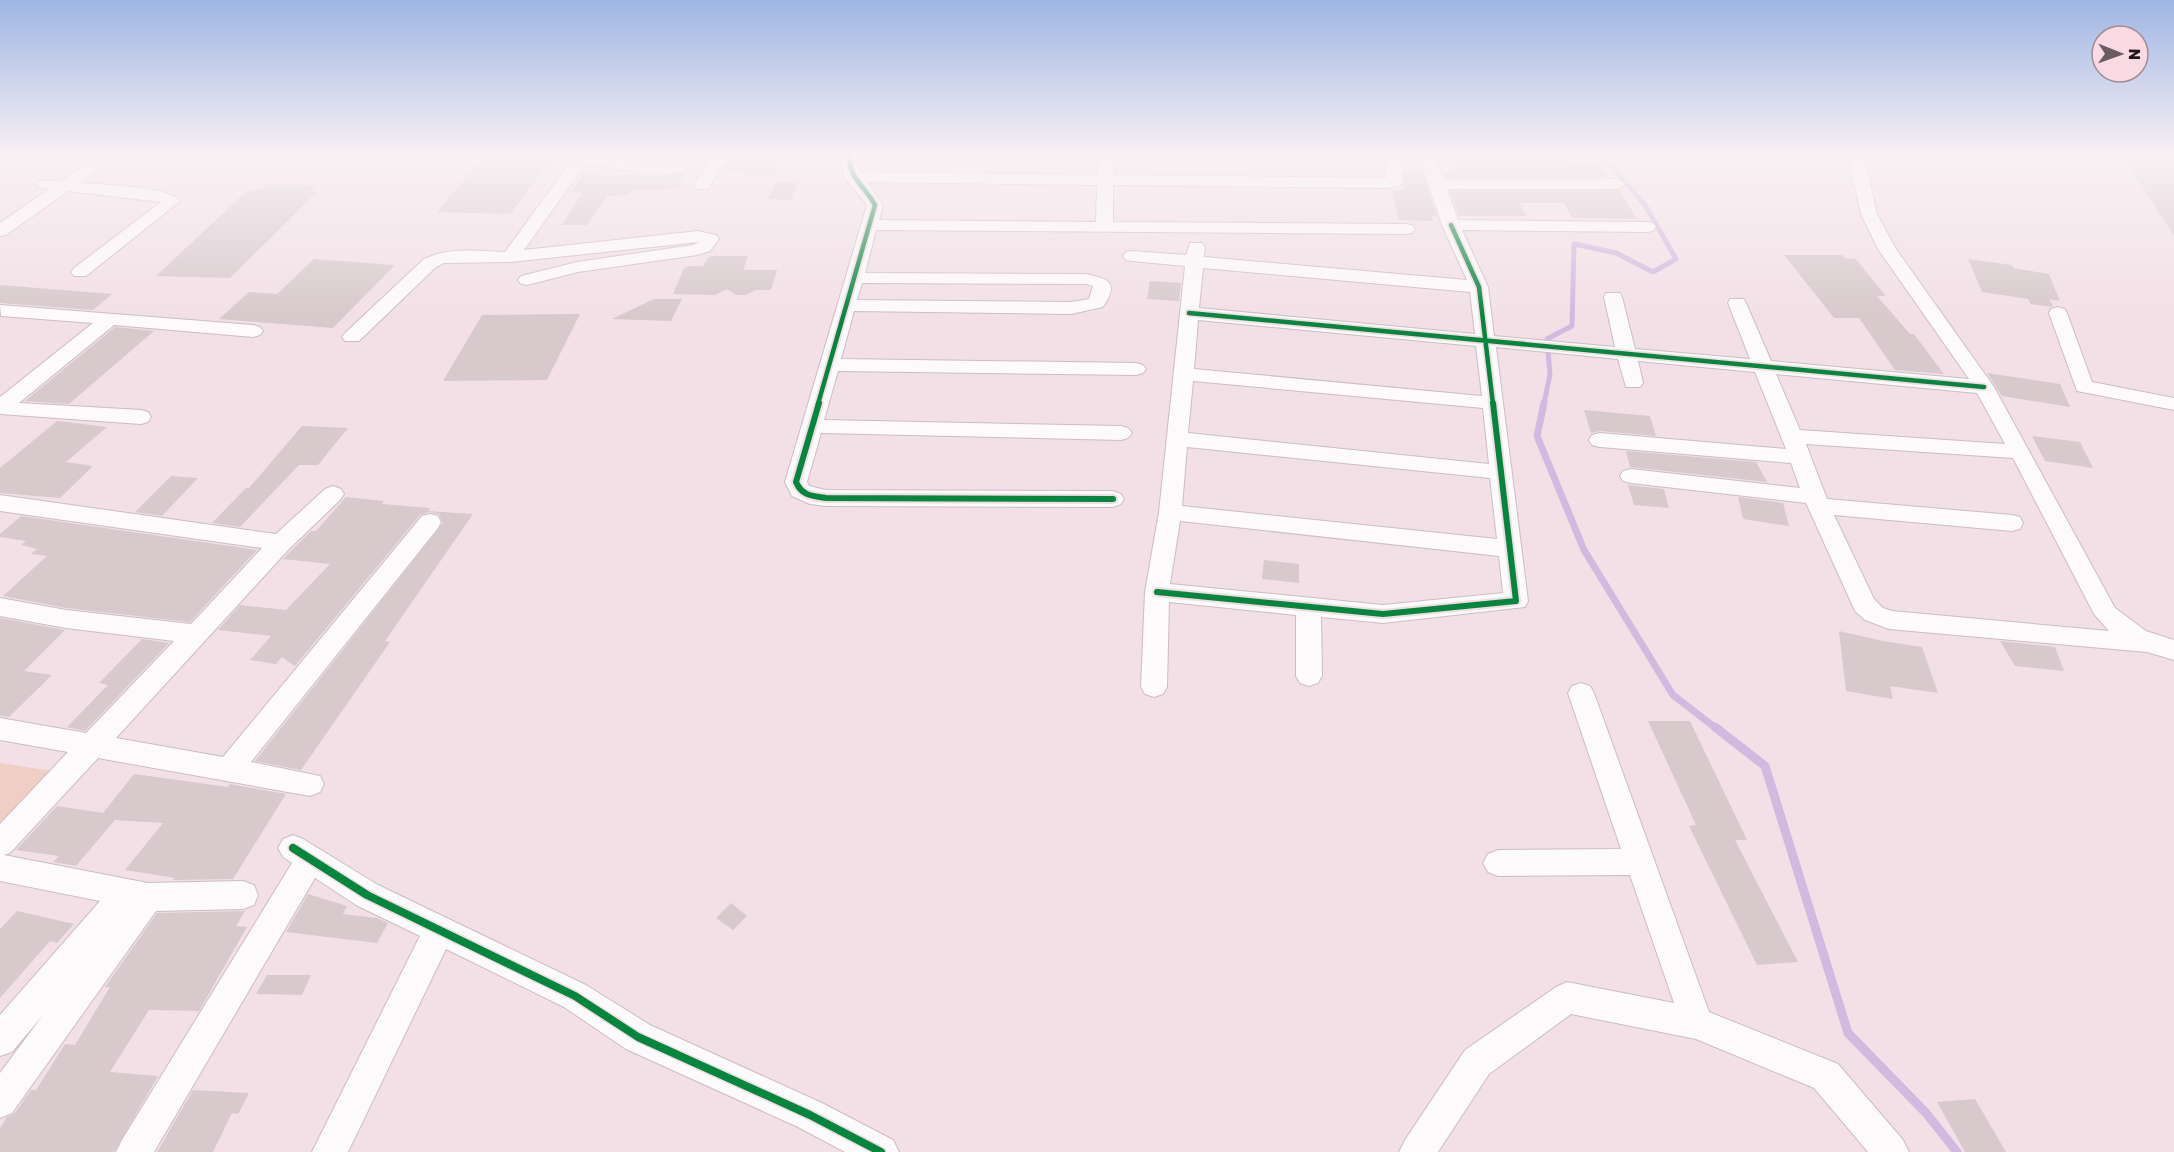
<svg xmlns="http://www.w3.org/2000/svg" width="2174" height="1152" font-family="Rubik,sans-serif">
<rect width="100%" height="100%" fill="#f2e0e6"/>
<path fill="#f1cec3" d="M0,763L52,771L0,825Z"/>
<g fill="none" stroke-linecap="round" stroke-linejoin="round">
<path stroke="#d2b9df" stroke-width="5" d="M1544,404L1550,374L1547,339L1572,326L1574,244L1616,253L1653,272L1676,259L1645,205L1603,156"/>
<path stroke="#d2b9df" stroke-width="7" d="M1544,403L1537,436L1584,550L1673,695L1717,729"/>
<path stroke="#d2b9df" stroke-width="9" d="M1715,727L1765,766L1848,1033L1926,1113L1957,1152"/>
</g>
<path fill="#d7c9cc" d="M484,156L553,158L510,214L437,212Z
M729,156H783L773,174L720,172Z
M1449,156H1568L1573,164L1601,165L1607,177H1445L1443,172H1456Z
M2127,156H2174V236L2125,159L2130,160Z
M684,171L678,189L633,190L629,195L607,196L587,225H562L582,193H571L583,175L667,176Z
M1404,172H1422L1437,216H1432L1433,221L1399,220L1392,190H1404Z
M776,182H798L791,200L768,199Z
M268,184L317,185L309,192H317L230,278L156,276L248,190H260Z
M1619,190L1637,219L1572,218L1564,203H1519L1527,216H1459L1450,191Z
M1784,255H1842L1845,258L1856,259L1886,296H1877L1910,334H1914L1944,374L1895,370L1859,318H1834Z
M712,256H748L743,270H777L771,290H756L745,295H736L727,289L715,295L673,294L684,268L690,266H703L708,258Z
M314,259L395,265L333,328L219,319L249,292L277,294Z
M1968,259L2012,265L2013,268L2049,274L2060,301L2049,299L2053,306L2051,307L2031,304L2028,299L1982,292Z
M1150,281L1181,283L1179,301L1147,299Z
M0,285L112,294L93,310L0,303Z
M654,299H682L671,321L612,319Z
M580,314L547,380L443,381L482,315Z
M115,327L154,331L69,404L25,401Z
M1987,373L2060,384L2070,407L2002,396Z
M1584,410L1650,416L1656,436L1600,431L1591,433Z
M57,421L107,427L66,462L93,466L60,498L0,493V468Z
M302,426L348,428L318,465H299L240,527L212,523L246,488H249Z
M2032,436L2080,442L2093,468L2045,461Z
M1626,451L1756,462L1767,482L1630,467Z
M171,476L198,478L162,516L135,512Z
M1628,485L1664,489L1669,508L1634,505Z
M346,497L384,501L382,504L430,508L428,511L473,514L385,641L390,642L301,770L255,761L443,523L439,514L429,512L420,515L295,666L282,657L276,664L250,660L271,636L218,630L240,605L286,610L330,564L283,559L311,531H316Z
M1738,497L1783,503L1789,526L1743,519Z
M21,516L257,550L190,622L66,608L3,596L47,556L31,554L37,549L21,545L26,541L0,537V534Z
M1264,560L1299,564V583L1262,579Z
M0,618L65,630L24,671L52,675L9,717L0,716Z
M1839,631L1883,641L1922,647L1938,693L1890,686L1893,699L1846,691Z
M142,639L169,643L85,731L67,727L108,685L99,683Z
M2000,641L2055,647L2064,671L2015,666Z
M1648,721H1690L1747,840H1735L1798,962L1757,965L1689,826L1696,825Z
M134,774L228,787L230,784L286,794L233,879L173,880L175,878L125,870L163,823L115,820L76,866L53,862L59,856L16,850L57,806L103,813Z
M308,894L347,906L343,914L377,918L388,923L377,943L286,932Z
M731,903L747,916L733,930L716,918Z
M17,911L74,924L57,943L50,941L0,998V929Z
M245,911L236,926L247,927L199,1011L149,1010L110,1072L158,1076L114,1152H0V1128L7,1117L14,1114L31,1090H36L65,1044L75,1045L110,987H105L157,913Z
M267,975H311L302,995L256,994Z
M193,1090L249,1093L238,1114L232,1113L213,1152H157Z
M1975,1099L2006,1152H1965L1937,1102Z"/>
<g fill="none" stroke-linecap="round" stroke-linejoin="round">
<g stroke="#cbbdc1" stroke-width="2">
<path id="street" d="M0,156H17L0,166Z
M98,156H116L80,183C100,185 169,186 180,201L86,276H74L71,272L74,268L161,202L68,191L6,235L0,236V223L49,189L38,187L36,184L38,181H61Z
M575,156C605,156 633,163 664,163C672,163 680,161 685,168C673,182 605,166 586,163L524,250L698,231L716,235L719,239L710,251L697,255L578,272L527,285L521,284L518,280L521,276L577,262L693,245L699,242L510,262L444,263L436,267L359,341H345L342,337L345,333L424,259C449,247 478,251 505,252Z
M711,156H727L708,189H696L694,186Z
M841,156H857L860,172L1097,175L1098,156H1114V175L1386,178V156H1402V182L1400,185L1387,188L1113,185V222L1406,224L1412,225L1415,229L1412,233L1406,234L876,230L865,273L1086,274C1110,279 1119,283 1103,307L1071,314L854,311L841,359L1136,363L1143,365L1146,369L1143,373L1136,375L838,371L824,420L1121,426L1128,428L1132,433L1128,438L1121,440L821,433L807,482L809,486L826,490L1113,491L1121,494L1124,499L1121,504L1113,507L826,506L810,504L792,496L785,482L867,205L844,177ZM867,182L1097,185L1096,222L879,220L883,205ZM862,283L1086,284L1093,286L1089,299L1071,302L857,300Z
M1419,156H1435L1443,179H1617L1625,184L1617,189H1447L1458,220L1647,222L1653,223L1656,227L1653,231L1647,232L1462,230L1488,287L1494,336L1615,347L1604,297L1606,293H1620L1622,297L1635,349L1750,359L1728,303L1730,299H1744L1746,303L1771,361L1969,379L1878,249L1861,214L1848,156H1864L1877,214L1896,249L1994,387L2115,608L2146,631L2174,640V660L2147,652L1889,629L1865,620L1855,611L1806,503L1631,483L1623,481L1620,476L1623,471L1631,469L1800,488L1791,463L1600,447L1592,445L1589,440L1592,435L1600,433L1786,449L1755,372L1638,361L1643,383L1640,387H1626L1618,359L1496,347L1528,601L1525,607L1383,623L1321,617L1322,676L1318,683L1309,686L1300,683L1296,676V615L1169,602L1167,687L1163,694L1154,697L1145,694L1141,687L1145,592L1159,512L1185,266L1132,261L1126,260L1123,256L1126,252L1132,251L1186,255L1190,243H1202L1205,247L1204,257L1467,280L1442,225ZM1203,268L1470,292L1475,334L1199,308ZM1198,320L1476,346L1482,396L1194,369ZM1776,374L1977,393L2005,444L1800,430ZM1193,381L1483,408L1489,464L1188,433ZM1806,444L2013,458L2094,614L2109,631L1892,611L1883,608L1874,599L1834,515L2012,531L2020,529L2023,523L2020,517L2012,515L1827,499ZM1187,447L1490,478L1497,539L1182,506ZM1180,521L1499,556L1503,593L1383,605L1170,584Z
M0,305L253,325L260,327L263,331L260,335L253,337L114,325L19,403L141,410L148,412L151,417L148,422L141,424L0,414V397L93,323L1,316Z
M2058,307L2065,309L2067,313L2092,382L2174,398V410L2077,391L2049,313L2051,309Z
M333,486L341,489L344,494L341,499L289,549L116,738L223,757L422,516L430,514L438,516L441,522L438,528L251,762L320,776L324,784L320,792L310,796L98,758L10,853L4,855L148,883L243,881L254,885L258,895L254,905L243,909L156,911L12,1113L0,1118V1073L43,1015L12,1052L0,1056V1015L100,901L0,881V824L68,752L0,740V718L86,733L174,641L66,628L0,616V598L66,610L191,624L262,548L0,511V495L276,534L325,489Z
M1581,683L1590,686L1594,693L1709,1012L1838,1064L1903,1140L1909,1152H1868L1814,1088L1696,1039L1571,1014L1489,1074L1438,1152H1399L1405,1140L1465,1050L1556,987L1567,982L1674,1003L1630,875L1498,876L1488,872L1483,863L1488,854L1498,850L1621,849L1568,693L1572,686Z
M293,835L303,839L378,885L586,985L650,1025L822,1103L893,1140L899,1152H845L798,1127L626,1049L564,1007L446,949L348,1152H312L420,936L356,905L315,878L154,1152H116L122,1140L292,863L283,857L278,848L283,839Z"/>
</g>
<use href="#street" fill="#fdfafb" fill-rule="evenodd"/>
<g stroke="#f9d9e2" stroke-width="8">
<path id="cycleway-far2" d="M1451,225L1479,287L1493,404
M1189,313L1984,387
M818,404L875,205C866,188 848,177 849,156"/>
</g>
<g stroke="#f9d9e2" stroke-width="10">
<path id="cycleway-far1" d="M819,403L796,482C802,496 812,496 826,498L1113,499
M1157,592L1383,614L1516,601L1493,403"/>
</g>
<g stroke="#f9d9e2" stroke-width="11">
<path id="cycleway" d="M293,848L367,895L575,996L638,1037L810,1115L881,1152"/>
</g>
<use href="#cycleway-far2" stroke="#00873e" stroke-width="4.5"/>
<use href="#cycleway-far1" stroke="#00873e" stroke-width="6"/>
<use href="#cycleway" stroke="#00873e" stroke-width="8"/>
</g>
<linearGradient id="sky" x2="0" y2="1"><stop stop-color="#9fb6e4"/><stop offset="0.49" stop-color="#f9f1f4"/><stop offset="1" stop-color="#f9f1f4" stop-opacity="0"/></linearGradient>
<rect width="2174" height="317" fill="url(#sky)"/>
<g transform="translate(2120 54) rotate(91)"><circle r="28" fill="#f9d9e2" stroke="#a28b92" stroke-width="1.5"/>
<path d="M0-4.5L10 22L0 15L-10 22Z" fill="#6a5c61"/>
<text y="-9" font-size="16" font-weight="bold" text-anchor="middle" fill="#201519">N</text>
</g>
</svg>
